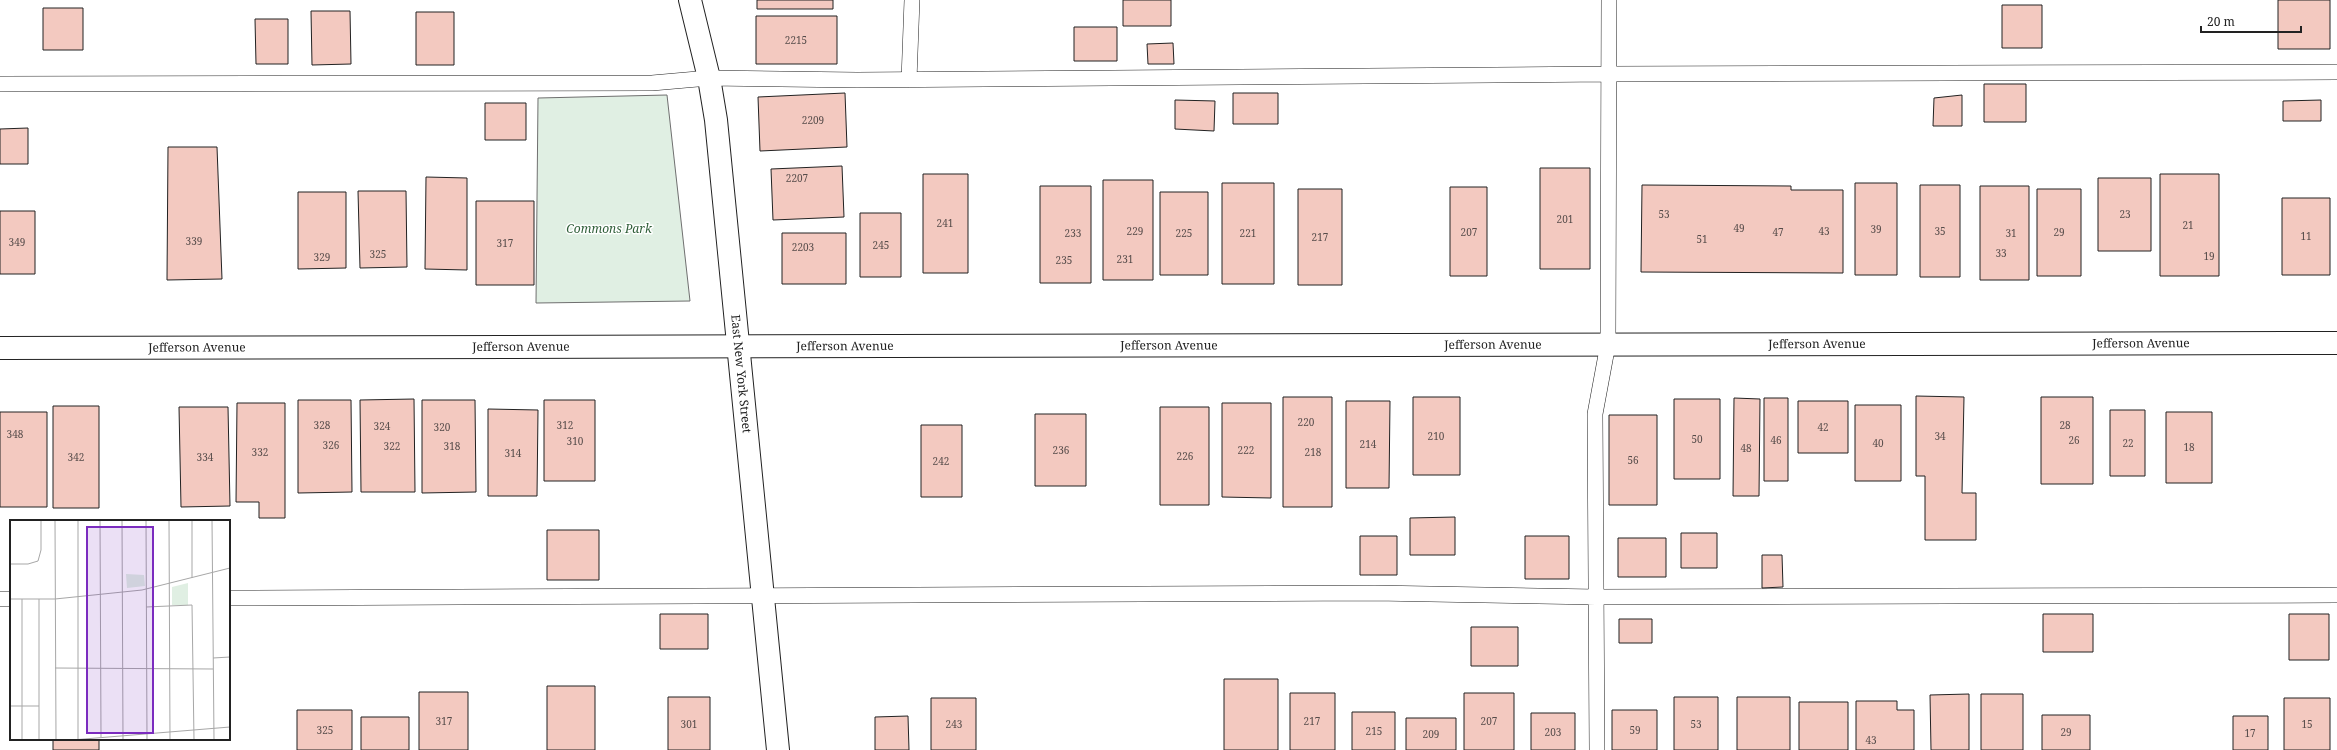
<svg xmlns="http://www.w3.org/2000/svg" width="2337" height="750" font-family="'Noto Serif',serif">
<rect width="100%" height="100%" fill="#fff"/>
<path fill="#e0efe3" stroke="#6f6f6f" d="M667,95L690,301L536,303L538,98Z"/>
<path fill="#f3c9c0" stroke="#222" d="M757,0H833V9H757Z
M1123,0H1171V26H1123Z
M2278,0H2330V49H2278Z
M2002,5H2042V48H2002Z
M43,8H83V50H43Z
M311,11H350L351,64L312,65Z
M416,12H454V65H416Z
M756,16H837V64H756Z
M255,19H288V64H256Z
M1074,27H1117V61H1074Z
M1173,43L1174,64H1148L1147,44Z
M1984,84H2026V122H1984Z
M845,93L847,147L760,151L758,97Z
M1233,93H1278V124H1233Z
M1962,95V126H1933L1934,98Z
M1175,100L1215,101L1214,131L1175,129Z
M2321,100V121H2283V101Z
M485,103H526V140H485Z
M28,128V164H0V129Z
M168,147H217L222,279L167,280Z
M842,166L844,217L773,220L771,169Z
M1540,168H1590V269H1540Z
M923,174H968V273H923Z
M2160,174H2219V276H2160Z
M426,177L467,178V270L425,269Z
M2098,178H2151V251H2098Z
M1103,180H1153V280H1103Z
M1222,183H1274V284H1222Z
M1855,183H1897V275H1855Z
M1642,185L1791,186V190H1843V273L1641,272Z
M1920,185H1960V277H1920Z
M1040,186H1091V283H1040Z
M1980,186H2029V280H1980Z
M1450,187H1487V276H1450Z
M1298,189H1342V285H1298Z
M2037,189H2081V276H2037Z
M358,191H406L407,267L360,268Z
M298,192H346V268L298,269Z
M1160,192H1208V275H1160Z
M2282,198H2330V275H2282Z
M476,201H534V285H476Z
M0,211H35V274H0Z
M860,213H901V277H860Z
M782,233H846V284H782Z
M1916,396L1964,397L1962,493H1976V540H1925V476H1916Z
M1283,397H1332V507H1283Z
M1413,397H1460V475H1413Z
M2041,397H2093V484H2041Z
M1734,398L1760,399L1759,496H1733Z
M1764,398H1788V481H1764Z
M414,399L415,492H361L360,400Z
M1674,399H1720V479H1674Z
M298,400H351L352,492L298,493Z
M422,400H475L476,492L422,493Z
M544,400H595V481H544Z
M1346,401H1390L1389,488H1346Z
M1798,401H1848V453H1798Z
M237,403H285V518H259V502H236Z
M1222,403H1271V498L1222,497Z
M1855,405H1901V481H1855Z
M53,406H99V508H53Z
M179,407H228L230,506L181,507Z
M1160,407H1209V505H1160Z
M488,409L538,410L537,496H488Z
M2110,410H2145V476H2110Z
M0,412H47V507H0Z
M2166,412H2212V483H2166Z
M1035,414H1086V486H1035Z
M1609,415H1657V505H1609Z
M921,425H962V497H921Z
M1455,517V555H1410V518Z
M547,530H599V580H547Z
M1681,533H1717V568H1681Z
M1360,536H1397V575H1360Z
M1525,536H1569V579H1525Z
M1618,538H1666V577H1618Z
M1762,555H1782L1783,587L1762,588Z
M660,614H708V649H660Z
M2043,614H2093V652H2043Z
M2289,614H2329V660H2289Z
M1619,619H1652V643H1619Z
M1471,627H1518V666H1471Z
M1224,679H1278V750H1224Z
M547,686H595V750H547Z
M419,692H468V750H419Z
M1290,693H1335V750H1290Z
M1464,693H1514V750H1464Z
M1969,694V750H1931L1930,695Z
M1981,694H2023V750H1981Z
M668,697H710V750H668Z
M1674,697H1718V750H1674Z
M1737,697H1790V750H1737Z
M931,698H976V750H931Z
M2284,698H2330V750H2284Z
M1856,701H1897V710H1914V750H1856Z
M1799,702H1848V750H1799Z
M297,710H352V750H297Z
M1612,710H1657V750H1612Z
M1352,712H1395V750H1352Z
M1531,713H1575V750H1531Z
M2042,715H2090V750H2042Z
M908,716L909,750H875V717Z
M2233,716H2268V750H2233Z
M361,717H409V750H361Z
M1406,718H1456V750H1406Z
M53,739H99V750H53Z"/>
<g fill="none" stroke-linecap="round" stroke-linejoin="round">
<g stroke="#222" stroke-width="16">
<path id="service" d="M909,80L912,0
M0,84L652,83L709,78L857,80L1609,74L2337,72
M229,598L1375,593L1596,597L2337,595
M0,599H11
M1597,750L1595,414L1608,344L1609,0"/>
</g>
<g stroke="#222" stroke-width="24">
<g id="minor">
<path id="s1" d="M0,348L2337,343"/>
</g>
</g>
<g stroke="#222" stroke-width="24">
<g id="secondary">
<path id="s2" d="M690,0L709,78L716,120L778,750"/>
</g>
</g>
<use href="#service" stroke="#fff" stroke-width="15"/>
<use href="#minor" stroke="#fff" stroke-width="22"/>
<use href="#secondary" stroke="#fff" stroke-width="22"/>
</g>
<g text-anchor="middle" stroke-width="3" stroke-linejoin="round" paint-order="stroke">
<g font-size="10" fill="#564c4a">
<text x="796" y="44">2215</text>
<text x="813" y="124">2209</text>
<text x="797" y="182">2207</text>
<text x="1664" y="218">53</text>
<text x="2125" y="218">23</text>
<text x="1565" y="223">201</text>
<text x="945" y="227">241</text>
<text x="2188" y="229">21</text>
<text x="1739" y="232">49</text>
<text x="1876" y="233">39</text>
<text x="1135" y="235">229</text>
<text x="1824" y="235">43</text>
<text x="1940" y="235">35</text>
<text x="1469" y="236">207</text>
<text x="1778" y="236">47</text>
<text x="2059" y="236">29</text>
<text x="1073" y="237">233</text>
<text x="1184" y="237">225</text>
<text x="1248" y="237">221</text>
<text x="2011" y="237">31</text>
<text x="2306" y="240">11</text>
<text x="1320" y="241">217</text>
<text x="1702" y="243">51</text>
<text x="194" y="245">339</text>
<text x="17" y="246">349</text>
<text x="505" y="247">317</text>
<text x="881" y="249">245</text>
<text x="803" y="251">2203</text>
<text x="2001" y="257">33</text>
<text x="378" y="258">325</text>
<text x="2209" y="260">19</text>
<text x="322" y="261">329</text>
<text x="1125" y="263">231</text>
<text x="1064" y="264">235</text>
<text x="1306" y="426">220</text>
<text x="322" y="429">328</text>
<text x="565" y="429">312</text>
<text x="2065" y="429">28</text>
<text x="382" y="430">324</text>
<text x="442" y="431">320</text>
<text x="1823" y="431">42</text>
<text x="15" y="438">348</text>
<text x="1436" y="440">210</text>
<text x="1940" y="440">34</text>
<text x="1697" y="443">50</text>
<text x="1776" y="444">46</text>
<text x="2074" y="444">26</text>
<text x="575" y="445">310</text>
<text x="1878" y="447">40</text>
<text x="2128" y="447">22</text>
<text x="1368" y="448">214</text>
<text x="331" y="449">326</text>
<text x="392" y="450">322</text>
<text x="452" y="450">318</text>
<text x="2189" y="451">18</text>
<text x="1746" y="452">48</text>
<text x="1061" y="454">236</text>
<text x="1246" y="454">222</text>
<text x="260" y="456">332</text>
<text x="1313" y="456">218</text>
<text x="513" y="457">314</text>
<text x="1185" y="460">226</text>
<text x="76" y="461">342</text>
<text x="205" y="461">334</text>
<text x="1633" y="464">56</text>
<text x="941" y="465">242</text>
<text x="444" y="725">317</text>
<text x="1312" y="725">217</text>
<text x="1489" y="725">207</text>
<text x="689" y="728">301</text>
<text x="954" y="728">243</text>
<text x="1696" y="728">53</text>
<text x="2307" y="728">15</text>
<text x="325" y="734">325</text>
<text x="1635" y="734">59</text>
<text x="1374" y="735">215</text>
<text x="1553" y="736">203</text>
<text x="2066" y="736">29</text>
<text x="2250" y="737">17</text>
<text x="1431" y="738">209</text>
<text x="1871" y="744">43</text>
</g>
<g font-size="12" font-style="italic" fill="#2f5e38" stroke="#fff">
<text x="609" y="233">Commons Park</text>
</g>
<g font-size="12" fill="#222" stroke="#fff">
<text dy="4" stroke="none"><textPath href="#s1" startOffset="2141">Jefferson Avenue</textPath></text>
<text dy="4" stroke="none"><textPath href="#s1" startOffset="1493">Jefferson Avenue</textPath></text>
<text dy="4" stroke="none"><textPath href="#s1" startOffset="1817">Jefferson Avenue</textPath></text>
<text dy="4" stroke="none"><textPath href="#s1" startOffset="1169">Jefferson Avenue</textPath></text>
<text dy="4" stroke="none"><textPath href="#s1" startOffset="521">Jefferson Avenue</textPath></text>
<text dy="4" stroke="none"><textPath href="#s1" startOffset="845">Jefferson Avenue</textPath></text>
<text dy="4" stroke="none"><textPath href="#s1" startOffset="197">Jefferson Avenue</textPath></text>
<text dy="4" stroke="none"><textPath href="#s2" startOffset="378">East New York Street</textPath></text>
</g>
</g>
<g transform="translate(10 520)">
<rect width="220" height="220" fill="#fff"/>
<path d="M116,54L134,55L135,66L117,68ZM178,63V85H162V67Z" fill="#e0efe3"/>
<path fill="none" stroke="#a7a7a7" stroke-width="1" d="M45,0L46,220M68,0V220M90,0L91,217M112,0L113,220M136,0L137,220M159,0L160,220M182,0V58M202,0L204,220M0,44H18L28,41L31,30V0M0,79H45L132,70L220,48M29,79V220M136,87L182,85L184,220M203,138L220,137M45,148L203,149M0,186H29M12,220V79M62,220L220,207"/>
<path fill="#7b2cbf" fill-opacity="0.15" stroke="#7b2cbf" stroke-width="2" d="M77,7H143V213H77Z"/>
<rect width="220" height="220" fill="none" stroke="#222" stroke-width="2"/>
</g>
<path d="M2201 26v6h100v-6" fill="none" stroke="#222222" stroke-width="2"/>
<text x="2207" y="26" font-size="12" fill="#222222" stroke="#ffffff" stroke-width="3" paint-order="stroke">20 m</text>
</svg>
